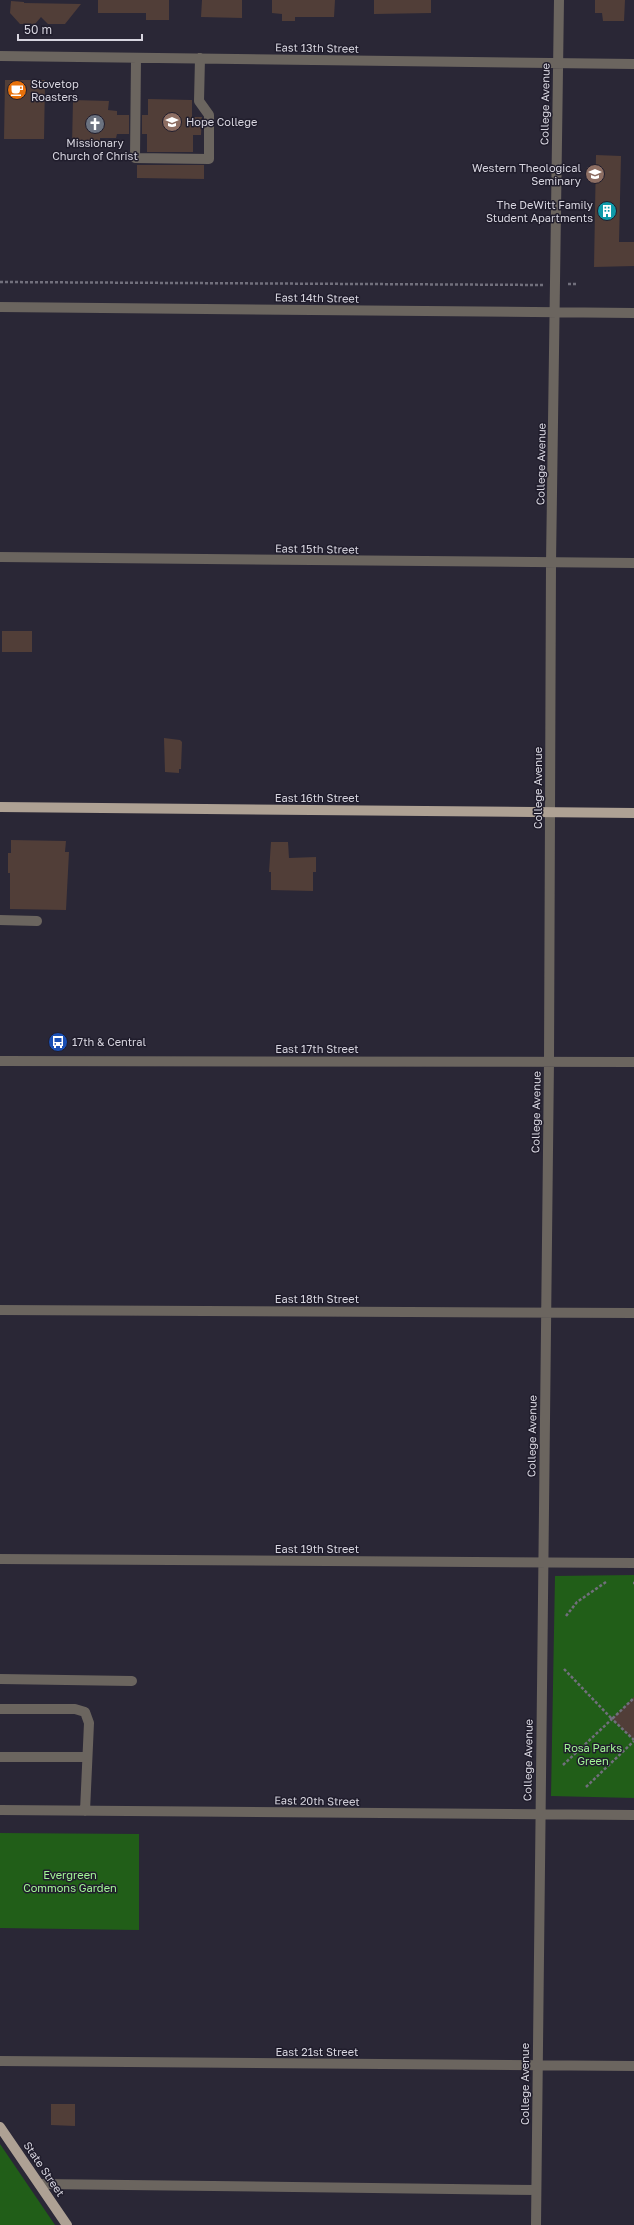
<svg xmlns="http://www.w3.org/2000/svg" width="634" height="2225" font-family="'Golos Text',sans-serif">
<rect width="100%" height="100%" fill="#2a2736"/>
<path fill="#215e18" d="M634,1575V1798L551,1796L555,1576Z
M0,1833L139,1834V1930L0,1928Z
M0,2144L55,2225H0Z"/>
<path fill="#513e38" d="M98,0H169V20H146V13H98Z
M202,0H242V18L201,17Z
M272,0H335L334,17H295V21H282V14L272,13Z
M374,0H431V13L374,14Z
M595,0H625L624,21H603L602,13H595Z
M11,1L24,2V3L81,4L65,24H48L41,17L35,24H20L10,13Z
M5,80H45L44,139H4Z
M148,99L192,100V117H202L201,135H193V152H147V134H142V115H148Z
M73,100L109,101L108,110L117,111V115H129V134H117L116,138H100V146L72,145Z
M596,155L621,156L619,242H634V266L594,267Z
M137,165H204V179L137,178Z
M2,631H32V652H2Z
M164,738L180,740L182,742L181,769H179V773L165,772Z
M11,840L66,841L65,852H69L66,910L10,909V873H8V853H11Z
M271,842H288L289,858L316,857V872H313V891L271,890V872H269Z
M634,1697V1740L612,1719Z
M51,2104H75V2126L51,2125Z"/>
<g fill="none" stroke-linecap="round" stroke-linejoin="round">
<path stroke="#716f7c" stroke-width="2.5" stroke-dasharray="3 2" stroke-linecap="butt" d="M0,282L543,285
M568,284H577
M633,1583H634
M566,1616L577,1602L606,1582
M564,1669L612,1719L634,1698
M563,1765L612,1719L634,1740
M586,1787L634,1741"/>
<path stroke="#6b655f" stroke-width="10" d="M0,56L634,64
M136,58L135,158L209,159V115L199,101L200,58
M0,307L634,313
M0,557L634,563
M0,920L37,921
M0,1061L634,1062
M0,1310L634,1313
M0,1559L634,1563
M0,1679L132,1681
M0,1709H75L85,1712L89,1723L85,1811
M0,1757H87
M0,1810L634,1815
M0,2061L634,2066
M40,2184L536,2190
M536,2225L549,1061L551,563L559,0"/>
<path stroke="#aea194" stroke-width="10" d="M0,807L634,813
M0,2127L67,2225"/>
</g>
<defs>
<g id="cafe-disc" transform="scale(1)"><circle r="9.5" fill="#e8710a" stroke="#201d2c"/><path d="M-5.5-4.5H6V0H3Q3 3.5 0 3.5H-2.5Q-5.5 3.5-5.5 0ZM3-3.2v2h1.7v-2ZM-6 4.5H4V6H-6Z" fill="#fff"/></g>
<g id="university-disc" transform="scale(1)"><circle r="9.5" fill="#8d6e63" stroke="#201d2c"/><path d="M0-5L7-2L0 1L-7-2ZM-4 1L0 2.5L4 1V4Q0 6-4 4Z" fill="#fff"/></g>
<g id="church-disc" transform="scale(1)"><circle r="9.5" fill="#6b7280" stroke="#201d2c"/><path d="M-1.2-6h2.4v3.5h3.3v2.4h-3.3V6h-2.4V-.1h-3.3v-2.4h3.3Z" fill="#fff"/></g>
<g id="building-disc" transform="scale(1)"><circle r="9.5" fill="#0f9aa8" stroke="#201d2c"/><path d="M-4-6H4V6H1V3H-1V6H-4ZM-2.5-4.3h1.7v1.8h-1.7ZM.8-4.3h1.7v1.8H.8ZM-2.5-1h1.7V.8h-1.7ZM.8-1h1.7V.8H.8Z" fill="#fff"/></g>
<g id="bus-disc" transform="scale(1)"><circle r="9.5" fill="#1a4fb4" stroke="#201d2c"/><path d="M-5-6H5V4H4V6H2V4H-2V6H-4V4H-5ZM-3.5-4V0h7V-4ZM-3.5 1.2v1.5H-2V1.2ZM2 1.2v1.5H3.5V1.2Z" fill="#fff"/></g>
</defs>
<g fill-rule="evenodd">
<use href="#cafe-disc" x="17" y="90"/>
<use href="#university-disc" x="172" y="122"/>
<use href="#church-disc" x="95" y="124"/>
<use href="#university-disc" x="595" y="174"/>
<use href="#building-disc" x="607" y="211"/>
<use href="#bus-disc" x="58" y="1042"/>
</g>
<g text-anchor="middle" stroke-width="3" stroke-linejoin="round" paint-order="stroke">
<g font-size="11" fill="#d7d5df" stroke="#201d2c">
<text transform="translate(317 48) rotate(1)" y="4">East 13th Street</text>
<text transform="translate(545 104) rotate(-89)" y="4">College Avenue</text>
<text transform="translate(317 298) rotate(1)" y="4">East 14th Street</text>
<text transform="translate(541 464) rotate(-89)" y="4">College Avenue</text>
<text transform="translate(317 549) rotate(1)" y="4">East 15th Street</text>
<text transform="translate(538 788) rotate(-90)" y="4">College Avenue</text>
<text x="317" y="802">East 16th Street</text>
<text x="317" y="1053">East 17th Street</text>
<text transform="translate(536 1112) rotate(-89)" y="4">College Avenue</text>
<text x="317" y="1303">East 18th Street</text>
<text transform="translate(532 1436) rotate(-89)" y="4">College Avenue</text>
<text x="317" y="1553">East 19th Street</text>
<text transform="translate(528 1760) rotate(-89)" y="4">College Avenue</text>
<text transform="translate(317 1801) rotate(1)" y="4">East 20th Street</text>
<text x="317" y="2056">East 21st Street</text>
<text transform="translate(525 2084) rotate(-90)" y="4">College Avenue</text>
<text transform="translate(44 2169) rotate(56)" y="4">State Street</text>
</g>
<g font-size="11" fill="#d7d5df" stroke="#201d2c" text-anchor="start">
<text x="31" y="88">Stovetop<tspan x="31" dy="13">Roasters</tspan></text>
<text x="186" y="126">Hope College</text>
<text x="95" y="147" text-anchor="middle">Missionary<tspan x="95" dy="13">Church of Christ</tspan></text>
<text x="581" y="172" text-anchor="end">Western Theological<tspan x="581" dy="13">Seminary</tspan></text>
<text x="593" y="209" text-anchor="end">The DeWitt Family<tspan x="593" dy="13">Student Apartments</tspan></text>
<text x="72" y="1046">17th &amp; Central</text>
</g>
<g font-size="11" fill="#a2f596" stroke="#201d2c">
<text x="593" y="1752">Rosa Parks<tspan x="593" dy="13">Green</tspan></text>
<text x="70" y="1879">Evergreen<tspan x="70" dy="13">Commons Garden</tspan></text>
</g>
</g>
<path d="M18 34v6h124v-6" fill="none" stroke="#d7d5df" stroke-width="2"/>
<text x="24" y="34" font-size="12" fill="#d7d5df" stroke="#201d2c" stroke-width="3" paint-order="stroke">50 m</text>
</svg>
